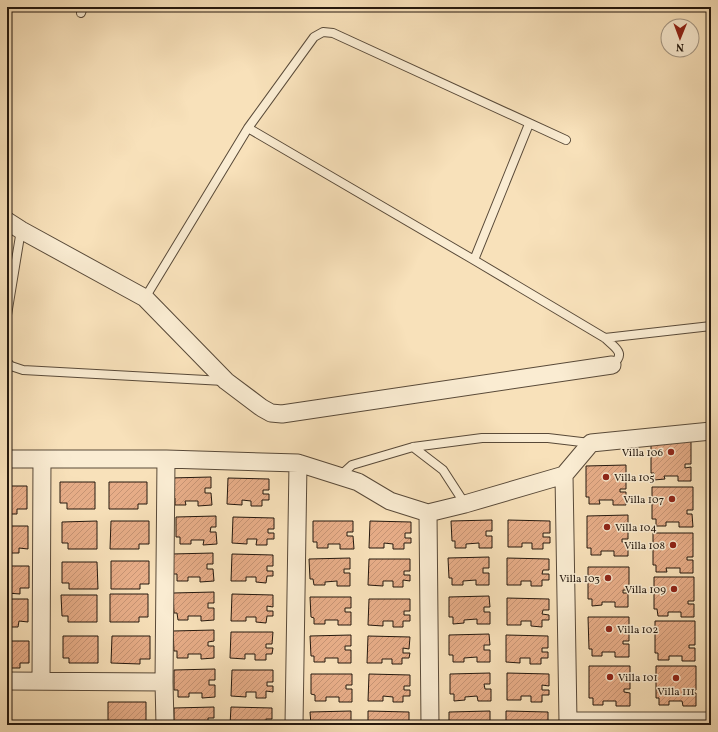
<svg xmlns="http://www.w3.org/2000/svg" width="718" height="732" font-family="Vollkorn,serif">
<defs>
<pattern id="building-hatch" width="6" height="6" patternUnits="userSpaceOnUse"><rect width="6" height="6" fill="#e7ad88"/><path d="M-1 1l2-2M0 6l6-6M5 7l2-2" fill="none" stroke="#c69474"/></pattern>
</defs>
<rect width="100%" height="100%" fill="#f8e1ba"/>
<filter id="stains"><feTurbulence type="fractalNoise" baseFrequency=".005" numOctaves="4"/><feColorMatrix values="0 0 0 0 .2 0 0 0 0 .09 0 0 0 0 .02 0 0 0 .5 -.17"/></filter>
<radialGradient id="worn" r=".72"><stop offset=".6" stop-color="#630" stop-opacity="0"/><stop offset="1" stop-color="#630" stop-opacity=".3"/></radialGradient>
<path fill="url(#building-hatch)" stroke="#24180e" d="M651,441H691V464H685V468L691,467V481H678V476H664L665,479L654,480V473H651Z
M626,465V489H620V492H626V505H613V500H599L600,504H589V497H586V466Z
M211,477V488H205V493H211L212,505L198,506V501H185L186,505H175V498H171L170,478Z
M228,478L269,479V490H263V494H269V500H262V506H251V501L242,500V505L227,504Z
M60,482H95V509H67V503H60Z
M109,482H147V504H138V509H109Z
M7,486H27V509H17V514H7Z
M652,487H693V510H687V514H692L693,527H679V522H666V526H656V519H652Z
M628,515V539H622V542H628V556H614V551H601V555H591V548H587V516Z
M216,516V527H211L210,532H216L217,544L203,545L204,540H191V544H180V537H176V517Z
M233,517L274,518V529H268V533H274V539H267V545H256L257,539H247V544L232,543Z
M492,520V531H486V536H492V548H479V543L466,544V548H455V541H452L451,521Z
M508,520L550,521V533H543V537H550V543H543V549H532V543H522V547H508Z
M97,521V549H68V543H62V522Z
M111,521H149V544H139V549H110Z
M313,521H353V532H347V536H353L354,549H340V544H328V548H317V542H313Z
M370,521L411,522V533H405V538H411V543H404V549H393V544L384,543V548H369Z
M7,526H28V549L19,548V553H7Z
M653,533H693V557H687V560H693V573H680V568H666L667,572H656V565H653Z
M213,553V564H207V569H213L214,581L200,582V577H188V581H177V574H173L172,554Z
M232,554L273,555V566H267V571H273V576H267L266,583L256,582V577H246V581H231Z
M489,557V568H483V573H489V585H476V580L463,581V585H452V578H449L448,558Z
M350,558V569H344V573H350V586H337V581L325,582V585H314L313,579H310L309,559Z
M507,558L549,559V570H543L542,574H549V580H542V586H531V581H521V585H507Z
M369,559H410V571H404V575H410V581L403,580V587H393V581H383V586L368,585Z
M111,561H149V584H140V589H111Z
M62,562H97L98,589H69V583H62Z
M7,566H29V588H20V594L7,593Z
M588,567H629V590H623V593H628V607H615V602H602V605L592,606V599H588Z
M654,577H694V601H688V604H694V617H681V612H668V616H658L657,609H654Z
M214,592V603H208V608H214V620L201,621V616H188V620H178L177,613H174L173,593Z
M110,594H148V617H139V622H110Z
M232,594L273,595V607L267,606V611H273V616H267L266,623L256,622V617H246V621H231Z
M61,595H97V622H68V616H62Z
M489,596L490,607H484V612H490V624H477V619L464,620V623L453,624V617H449V597Z
M310,597H351V608H345V612H351V625H338V620H325V624H314V618L311,617Z
M507,598L549,599V610H543L542,614L549,615V620H542V627L531,626V621H521V625H507Z
M7,599H28V622L19,621L18,627H7Z
M369,599H410V611H404V615H410V621H403V627H393V621H383V626L368,625Z
M588,617H629V641H623V644H629V657H615V652H602V656H592V649H589Z
M655,621H695V645H689V648H695V661H682V656H669V660H658V653H655Z
M214,630V641L208,642V646H214V658L201,659V654H188V658H177V651H174L173,631Z
M231,632H273L272,644H266V648H273L272,654H266V660H255V654H245V659L230,658Z
M489,634L490,645H484V650H490V662H477V657L464,658V662H453V655H449V635Z
M351,635V646H345V650H351V663H338V658H325V662H314V656H311L310,636Z
M506,635L548,636V648H542V652H548V658H541V664H530V658H520V663L506,662Z
M63,636H98V663H69V658H63Z
M112,636H150V659H140V664L111,663Z
M368,636L410,637L409,649L403,648V653H410L409,658H402V664H392V659H382V663H367Z
M7,641H29V663H20V668H7Z
M589,666H630V689H624V692L630,693V706H616V701H603V705H593V698H589Z
M656,666H696V690H690V693H696V706H683L682,701H669V705H659V698H656Z
M215,669V680H209V685H215V697L202,698V693H189V697H178V690H174V670Z
M232,670H273V682H267V686H273V692L266,691V698H256V692H246V697L231,696Z
M490,673V684H484L485,689H491V701H478L477,696L465,697V700L454,701V694H450V674Z
M507,673L549,674V686L542,685V690H549V695H542V702H531V696H521V700H507Z
M311,674H352V685H346V689H352V702H339V697H326V701H315V695L311,694Z
M369,674L410,675V686H404V690H410V696H403V702H393V697L383,696V701H368Z
M108,702H146V724L108,725Z
M214,707V718H208V723H214V725H174V708Z
M231,707L272,708V719H266V724H272V725H230Z
M351,711V723H345V725H311L310,712Z
M368,711L409,712V724H403V725H368Z
M490,711V722H484V725H449V712Z
M506,711L548,712V723H542L541,725H506Z"/>
<g fill="none" stroke-linecap="round" stroke-linejoin="round">
<g stroke="#594a39" stroke-width="10">
<path id="service" d="M81,13L83,7
M248,128L474,260L605,338C615,348 627,353 612,365
M474,260L529,124
M145,298L248,128L314,37L323,32L333,33L566,140
M7,315L21,230
M605,338L711,326
M7,362L11,366L23,370L224,381
M413,447L443,470L465,504
M340,476L352,465L413,447L482,438H548L590,443"/>
</g>
<g stroke="#594a39" stroke-width="19">
<path id="minor" d="M7,221L21,230L145,298L226,381L262,408L271,413L282,414L612,365
M7,459H166L298,463L358,482L390,501L428,513L465,504L564,475L591,443L711,431
M564,475L568,721
M428,513L430,725
M7,681L164,682L165,725
M41,681L42,459
M164,682L166,459
M294,725L298,463
M568,725V721H711"/>
</g>
<use href="#service" stroke="#faecd2" stroke-width="8"/>
<use href="#minor" stroke="#faecd2" stroke-width="17"/>
</g>
<g fill="#8f2418" stroke="#faecd2" stroke-width="1.5">
<circle cx="671" cy="452" r="4"/>
<circle cx="606" cy="477" r="4"/>
<circle cx="672" cy="499" r="4"/>
<circle cx="607" cy="527" r="4"/>
<circle cx="673" cy="545" r="4"/>
<circle cx="608" cy="578" r="4"/>
<circle cx="674" cy="589" r="4"/>
<circle cx="609" cy="629" r="4"/>
<circle cx="610" cy="677" r="4"/>
<circle cx="676" cy="678" r="4"/>
</g>
<g text-anchor="middle" stroke-width="3" stroke-linejoin="round" paint-order="stroke">
<g font-size="11" fill="#24180e" stroke="#faecd2" text-anchor="end">
<text x="663" y="456">Villa 106</text>
<text x="614" y="481" text-anchor="start">Villa 105</text>
<text x="664" y="503">Villa 107</text>
<text x="615" y="531" text-anchor="start">Villa 104</text>
<text x="665" y="549">Villa 108</text>
<text x="600" y="582">Villa 103</text>
<text x="666" y="593">Villa 109</text>
<text x="617" y="633" text-anchor="start">Villa 102</text>
<text x="618" y="681" text-anchor="start">Villa 101</text>
<text x="676" y="695" text-anchor="middle">Villa 111</text>
</g>
</g>
<rect width="718" height="732" fill="none" stroke="#f8e1ba" stroke-width="24"/>
<rect x="8" y="8" width="702" height="716" fill="none" stroke="#24180e" stroke-width="2"/>
<rect x="12" y="12" width="694" height="708" fill="none" stroke="#24180e"/>
<g transform="translate(680 38) rotate(181)"><circle r="19" fill="#faecd2" stroke="#a49784"/>
<path d="M0-3L7 15L0 10L-7 15Z" fill="#8f2418"/>
<text y="-6" font-size="11" font-weight="bold" text-anchor="middle" fill="#24180e">N</text>
</g>
<rect width="100%" height="100%" filter="url(#stains)"/>
<rect width="100%" height="100%" fill="url(#worn)"/>
</svg>
